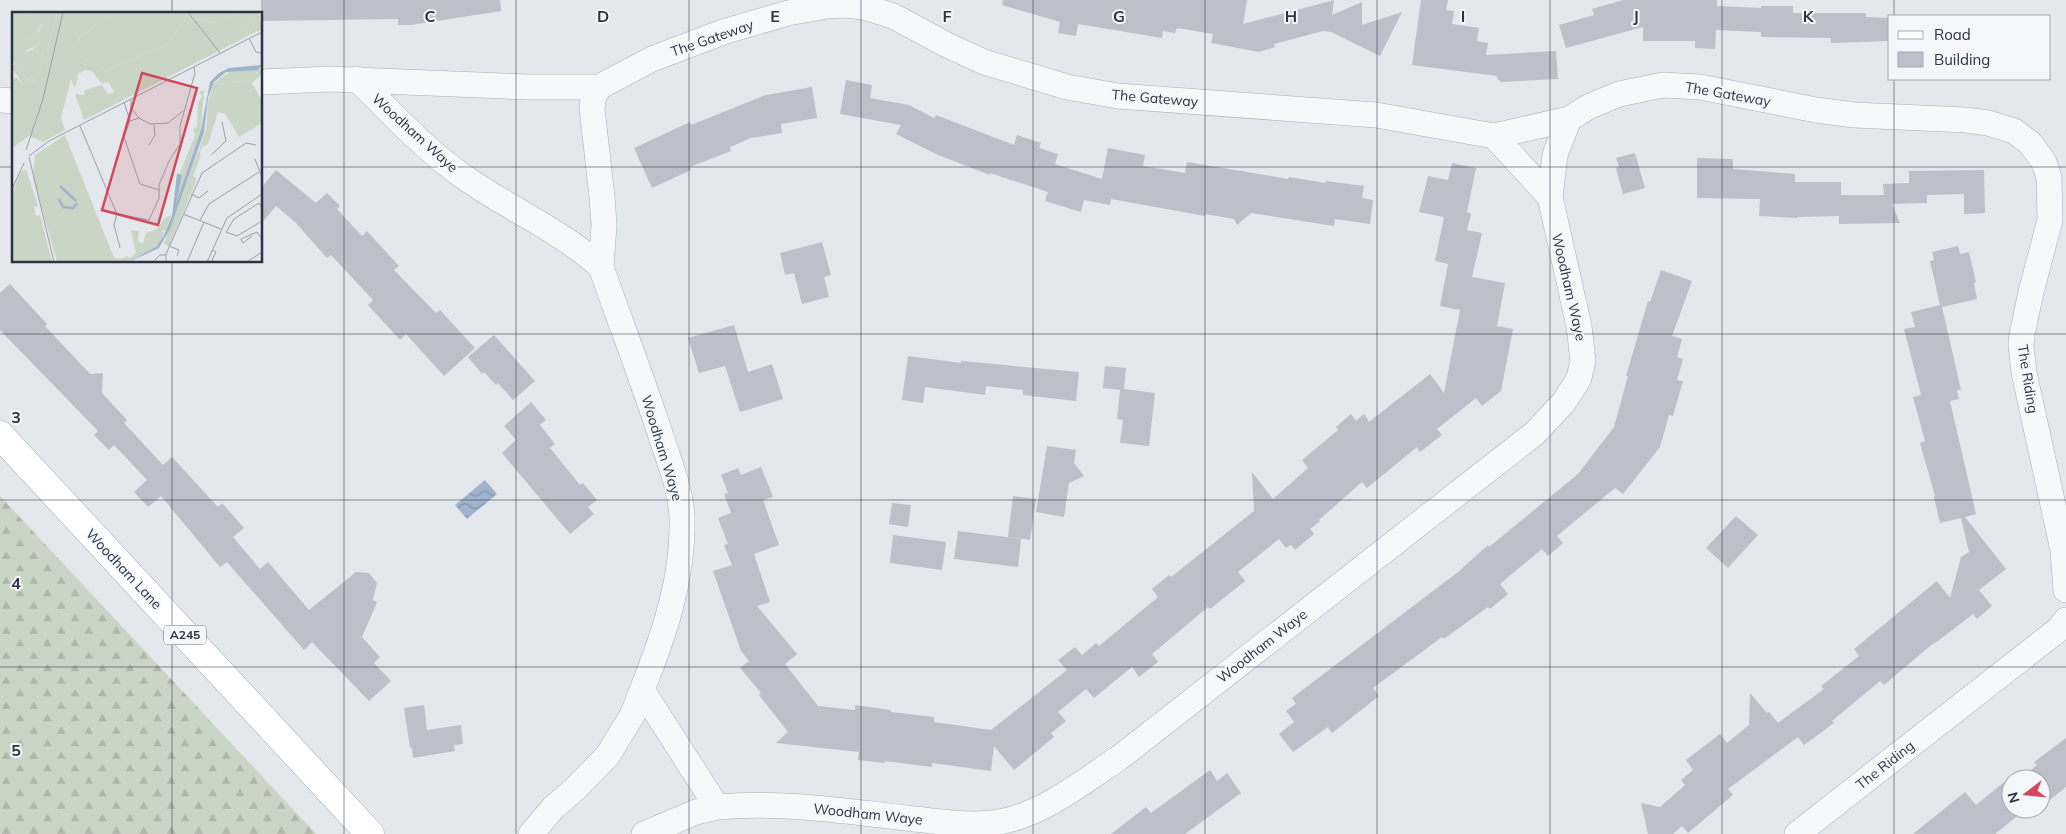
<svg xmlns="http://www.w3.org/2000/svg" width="2066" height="834" font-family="Mulish,sans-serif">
<defs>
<pattern id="forest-firs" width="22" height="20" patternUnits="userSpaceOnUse" patternTransform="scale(1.25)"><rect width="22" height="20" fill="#c9d6c5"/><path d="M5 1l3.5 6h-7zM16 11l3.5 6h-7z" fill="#adb8ab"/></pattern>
<pattern id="water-waves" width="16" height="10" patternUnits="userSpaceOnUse" patternTransform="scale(1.25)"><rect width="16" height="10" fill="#9fb4cc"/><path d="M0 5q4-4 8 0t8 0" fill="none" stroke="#8293a7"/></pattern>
</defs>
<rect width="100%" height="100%" fill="#e4e7ec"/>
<path fill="url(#forest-firs)" d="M0,496L316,834H0Z"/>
<path fill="url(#water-waves)" d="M485,480L497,494L467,519L455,505Z"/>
<path fill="#bbc0ca" d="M261,0H500L501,11L411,25H398V19L261,21Z
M1003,0H1247L1243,24L1334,0L1332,15L1362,2V25L1402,12L1380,56L1331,32L1323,31L1274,44L1275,47L1259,52L1211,43L1213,34L1177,28L1175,33L1163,31L1162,38L1078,24L1076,36L1058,33L1060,22L1002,5Z
M1421,0H1448L1446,10L1454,11L1452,24L1479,28L1477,41L1488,43L1486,55L1556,51L1558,79L1500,82V80H1498L1497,76L1412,65Z
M1623,0H1717V6L1761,8V6H1793V13H1866V17L1890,18V41L1831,43V38L1761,37V32L1716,30L1715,49L1695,48V41H1643V27L1566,48L1559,25L1594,15L1592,9Z
M846,80L872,85L870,98L909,105L934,118L936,115L1014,145L1017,135L1041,143L1039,148L1058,154L1055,164L1102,179L1108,148L1145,155L1143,166L1185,173L1187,162L1288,179L1289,177L1325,183L1326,181L1364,186L1362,198L1373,200L1370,224L1335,219L1334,226L1251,213L1237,225L1234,219L1205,214V216L1111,199L1110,205L1084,200L1081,212L1045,201L1048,192L990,173V175L938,155L896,134L901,125L840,114Z
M812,87L817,118L781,124L782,133L751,138L730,147L731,151L690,167L691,170L652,188L634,148L690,122L691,125L766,95Z
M1635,153L1645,188L1623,194L1616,168L1619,167L1616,158Z
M1697,158L1733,159V169L1795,174V182H1841V195H1884L1883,184L1909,183V171L1984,170L1985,213L1964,214V194L1927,195V203L1892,204L1900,223L1839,224V216L1797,217V218L1759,216L1760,199L1697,198Z
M1452,163L1476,168L1467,212L1471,214L1467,230L1482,233L1472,277L1505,283L1497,326L1513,329L1501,391L1482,406L1476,398L1437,429L1442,435L1420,452L1417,447L1367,488L1362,482L1319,520L1320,521L1310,529L1314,534L1295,550L1291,545L1286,548L1279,539L1238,572L1245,581L1210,609L1208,607L1152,654L1158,662L1139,677L1132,667L1094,698L1086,689L1058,712L1066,721L1051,733L1054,737L1014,770L994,746L991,771L932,763V767L885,761L884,763L858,760L859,752L776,743L788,732L759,695L761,693L740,668L749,661L741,651L713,571L732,565L724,545L728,544L718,518L731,513L724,494L728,493L721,475L738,468L741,475L761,467L773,497L763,500L779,545L754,554L770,602L757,606L797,654L785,664L818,706L855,710V705L891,710V712L934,717V722L991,730L1067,670L1058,660L1075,647L1082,655L1096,643L1099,646L1158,597L1152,589L1169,575L1171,577L1254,511L1252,472L1273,499L1308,468L1302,460L1338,430L1336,427L1351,414L1356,421L1364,414L1369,422L1430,374L1444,393L1460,310L1440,306L1448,264L1435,261L1444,217L1419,212L1428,176L1448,180Z
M276,170L316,203L327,193L340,206L337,209L362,236L367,231L399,266L394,270L436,313L440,310L475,348L444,376L406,334L400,340L368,305L373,300L331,255L327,258L295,222L276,206L261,224V188Z
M822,242L831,275L824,277L829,297L802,304L794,273L785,275L780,253Z
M1958,246L1960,254L1969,252L1976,282L1974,283L1977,299L1942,307L1961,390H1957L1959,399L1950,401L1976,514L1965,517L2006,569L1979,590L1992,606L1977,619L1973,614L1938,641L1939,640L1930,646L1884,685L1880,681L1832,721L1834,723L1804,745L1798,737L1728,789L1733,795L1688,833L1682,826L1673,834H1648L1641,803L1660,807L1685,785L1681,780L1693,770L1686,760L1720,734L1727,743L1749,725L1750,693L1767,713L1769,712L1778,723L1824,689L1821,686L1859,656L1854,649L1937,581L1950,598L1961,557L1969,552L1961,518L1940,523L1934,497L1935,496L1920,443L1925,441L1913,397L1921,395L1904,329L1915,327L1911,312L1940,305L1930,261L1934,260L1932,252Z
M1661,270L1692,281L1672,336L1682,339L1677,357L1683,359L1677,380L1683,381L1673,416L1669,415L1660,447L1623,494L1615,488L1557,536L1563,543L1548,556L1542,549L1500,584L1508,594L1490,609L1488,607L1444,639L1442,637L1373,688L1379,696L1332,733L1328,727L1293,752L1279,734L1294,722L1286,711L1296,704L1292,698L1458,572L1488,545L1489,547L1578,474L1614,427L1628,376H1626L1648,301L1650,302Z
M10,284L47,324L45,326L90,374L103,373L102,393L127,420L124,423L163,465L172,457L218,507L222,503L244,528L233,537L260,569L268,562L309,610L356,572L369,573L377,583L373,600L377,602L362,637L380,657L374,663L391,681L369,701L312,642L304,650L227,562L220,567L161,496L148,507L134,492L147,480L114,445L109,450L94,435L98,431L0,330V293Z
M734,325L748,372L772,364L783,399L740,412L725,366L699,373L688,338Z
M494,335L535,381L513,400L498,383L496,385L484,372L482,374L468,357Z
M908,356L961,363V361L1079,372L1076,401L1023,395V390L986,386L985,395L925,387L923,403L902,400Z
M1105,366L1126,368L1124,389L1155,393L1149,446L1120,443L1123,420L1117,419L1120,390L1103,388Z
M531,402L546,420L540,425L555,444L550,448L580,485L583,483L597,500L588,507L594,514L570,534L502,453L516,440L504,426Z
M1047,446L1076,450L1074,463L1084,476L1069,483L1064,517L1036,512Z
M1013,496L1036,499L1030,540L1008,537Z
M892,503L911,505L908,527L889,524Z
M1736,516L1758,535L1728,568L1706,548Z
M958,531L1021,539L1018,567L954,559Z
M893,535L946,542L942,570L890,563Z
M424,705L427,730L461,725L463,744L454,745L455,751L413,758L412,748H410L404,708Z
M2066,738V787L2041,807V779H2020L2037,765L2034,762Z
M1210,770L1217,781L1227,773L1241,793L1185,834H1111L1146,807L1151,813Z
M2004,782L2008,788L2011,786V809H2026L1995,834H1913L1965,792L1976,805Z"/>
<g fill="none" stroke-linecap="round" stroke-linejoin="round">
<g stroke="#a9aeb7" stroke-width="26">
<path id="minor" d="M357,79C392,113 425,150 464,177C509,209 560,230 601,267C621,324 643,381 662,439C670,464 681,490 682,517C684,577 664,635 642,690L717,807C780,801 843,811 906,818C938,821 972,828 1004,821C1046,812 1084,781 1119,758L1535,433L1564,402L1573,388L1579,378L1583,361L1579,326L1550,197L1555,155L1569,119
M261,82L330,79L527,87H599L652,59L723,32L788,13L827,6L845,5L864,7L893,16L947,45L984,62L1067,87L1118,96L1376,115L1494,136L1569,119L1588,107L1619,94L1663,85L1700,87L1816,110L1854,115L1966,120L1988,123L2014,131L2030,143L2044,162L2049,178L2050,220L2031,292L2022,335L2021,345L2024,373L2063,550L2066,590
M599,87L593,99L592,109L602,196L604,225L601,267
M0,100L14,101
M1494,136L1550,197
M531,834L553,808L575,789L608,755L633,714L642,690
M644,834L696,812L717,807
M1797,834L2059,629L2066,620"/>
</g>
<g stroke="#a3abb8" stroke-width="29">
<path id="major" d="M0,435L370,834"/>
</g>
<use href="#minor" stroke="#f7f8fa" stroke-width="25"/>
<use href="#major" stroke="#fff" stroke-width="28"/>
</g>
<path fill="none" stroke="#2b3445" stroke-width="1" stroke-opacity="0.55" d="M172,0V14M344,0V834M516,0V834M689,0V834M861,0V834M1033,0V834M1205,0V834M1377,0V834M1550,0V834M1722,0V834M1894,0V16M1894,79V834M0,167H14M261,167H2066M172,261V834M0,334H2066M0,500H2066M0,667H2066"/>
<g text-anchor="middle" stroke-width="4" stroke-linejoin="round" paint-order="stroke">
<rect fill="#f4f6f9" stroke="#676e7b" stroke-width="1" x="164" y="625.5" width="42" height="19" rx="4"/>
<g font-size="12" font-weight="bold" fill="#2b3445">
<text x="185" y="639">A245</text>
</g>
<g font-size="14" fill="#2b3445" stroke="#f4f6f9">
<text transform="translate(712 38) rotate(-19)" y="5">The Gateway</text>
<text transform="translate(1728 94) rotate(10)" y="5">The Gateway</text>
<text transform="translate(1155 98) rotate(5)" y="5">The Gateway</text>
<text transform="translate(415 133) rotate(42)" y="5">Woodham Waye</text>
<text transform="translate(1569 287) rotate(77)" y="5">Woodham Waye</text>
<text transform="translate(2028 379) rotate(81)" y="5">The Riding</text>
<text transform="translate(662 448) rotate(73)" y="5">Woodham Waye</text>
<text transform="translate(124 569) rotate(47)" y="5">Woodham Lane</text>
<text transform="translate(1262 646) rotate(-38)" y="5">Woodham Waye</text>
<text transform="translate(1885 765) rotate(-38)" y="5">The Riding</text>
<text transform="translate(868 814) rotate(6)" y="5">Woodham Waye</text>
</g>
</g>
<g transform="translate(12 12)">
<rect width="250" height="250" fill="#e4e7ec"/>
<path d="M20,0H46L35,39H31L29,58L22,70L13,67L10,53L8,58L0,56L3,51L0,48V11L10,16ZM29,11L26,34L12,42L13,28L25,23ZM101,0H230L198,11L176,4L154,33L93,59L82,48L71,47L66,33L68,25ZM235,68L239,69L250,89V111L227,125L213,102L206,100L196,132L190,135L209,72ZM186,139L189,143L181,164L185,167L157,234L152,232Z" fill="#c9d6c5" fill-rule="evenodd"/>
<path d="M0,0H20L10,17L0,11ZM46,0H101L68,25L66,32L71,36V47L82,48L93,59L154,33L176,4L198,11L230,0H247L250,17L244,20L237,3L228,7L236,24L72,108L63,82L72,83L73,78L90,73L96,82L102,80L96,70L90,72L80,59L73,58L66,62L64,74L62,75L59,67L49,106L53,118L31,130L17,124L0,136V69L4,65L12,74L0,56L8,58L10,52L13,67L22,70L29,58L31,38L26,34L15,38L13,43L11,38L13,28L25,23L31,11L26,29V33L33,31L30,36L35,39ZM138,0L144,10L128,19L129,22L91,42L105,30L99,24L121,17ZM250,57V62L240,71L235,68L209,72L202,102L168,195L194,117L196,89L202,71L217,60ZM192,78L189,118L162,197L154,218L150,219L152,222L146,233L117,250H45L21,165L23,143L53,123L102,246L109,247L115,244L118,246L124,241L119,219H127L126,229L131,232L134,221L145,217L153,206L160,203L170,163L168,161L183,123L181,117L185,115L186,91L190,84L187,80ZM14,157L26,194L22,195L24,204L28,203L40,250H0V183L8,160Z" fill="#c9d6c5"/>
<path d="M237,3L244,20L236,24L227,6Z" fill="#c9d6c5"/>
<path d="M244,81L250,91V109L244,113L229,91Z" fill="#c9d6c5"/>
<path d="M250,53L246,58L214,60L202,70L196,86L192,120L158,217L147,236L117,250L145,234L152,223L160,204L165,161L170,163L164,191L189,118L198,70L207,61L217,56Z" fill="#9fb4cc"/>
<path fill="none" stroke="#9fb4cc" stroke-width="2.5" d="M48,174L64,189M47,187L51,195L61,196L65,191"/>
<path fill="none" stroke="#9a9fa9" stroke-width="1" d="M176,0L208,41M237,26L244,40L250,41M119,88V96L127,106M112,90L118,109M210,110L214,129M68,114L105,202L137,208L147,186V173L157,149L168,132V114L183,61L182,55M137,133L143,123L142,112M14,138L31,87L51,0M199,143L214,129M17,144L37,129L250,20M17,145L42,250M243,147L250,165M0,177L12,151M147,178L128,172L112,125L118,109L127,106L138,112L156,111L171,99M179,182L187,186L196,179M250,196L247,191L222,207L214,220L225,224L250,209M105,202L102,213L108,236M171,202L209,217M188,208L197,192L247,160M240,224L231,231L229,227L245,220L250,227M157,234L167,238L165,244M200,238L204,240L200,248L203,250M141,250L148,243H154M154,250V242L190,161L234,131L244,133M175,250L192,210M195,250L215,206L250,182M235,250L250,240"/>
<path fill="#d1495b" fill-opacity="0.15" stroke="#d1495b" stroke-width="2.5" d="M130,61L185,76L146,213L90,198Z"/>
<rect width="250" height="250" fill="none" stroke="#2b3445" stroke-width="2.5"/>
</g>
<g font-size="16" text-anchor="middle" font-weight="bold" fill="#2b3445" stroke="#f4f6f9" stroke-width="4" stroke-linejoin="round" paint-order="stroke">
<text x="430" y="22">C</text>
<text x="603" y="22">D</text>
<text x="775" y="22">E</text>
<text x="947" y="22">F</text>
<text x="1119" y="22">G</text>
<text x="1291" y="22">H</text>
<text x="1463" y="22">I</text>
<text x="1636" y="22">J</text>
<text x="1808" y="22">K</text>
<text x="16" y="423">3</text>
<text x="16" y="589">4</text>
<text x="16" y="756">5</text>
</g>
<rect x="1888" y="15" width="162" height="65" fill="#f4f6f9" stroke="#a4a8b1"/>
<rect x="1898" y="31" width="25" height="8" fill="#ffffff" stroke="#a4a8b1"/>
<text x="1934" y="40" font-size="15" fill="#2b3445">Road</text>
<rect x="1898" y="52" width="25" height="15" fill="#bbc0ca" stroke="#a4a8b1"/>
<text x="1934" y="65" font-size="15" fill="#2b3445">Building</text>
<g transform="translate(2026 794) rotate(254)"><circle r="24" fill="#f4f6f9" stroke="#a4a8b1"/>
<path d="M0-4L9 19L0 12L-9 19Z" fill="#d1495b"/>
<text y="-8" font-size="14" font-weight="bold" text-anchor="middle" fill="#2b3445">N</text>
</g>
</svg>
